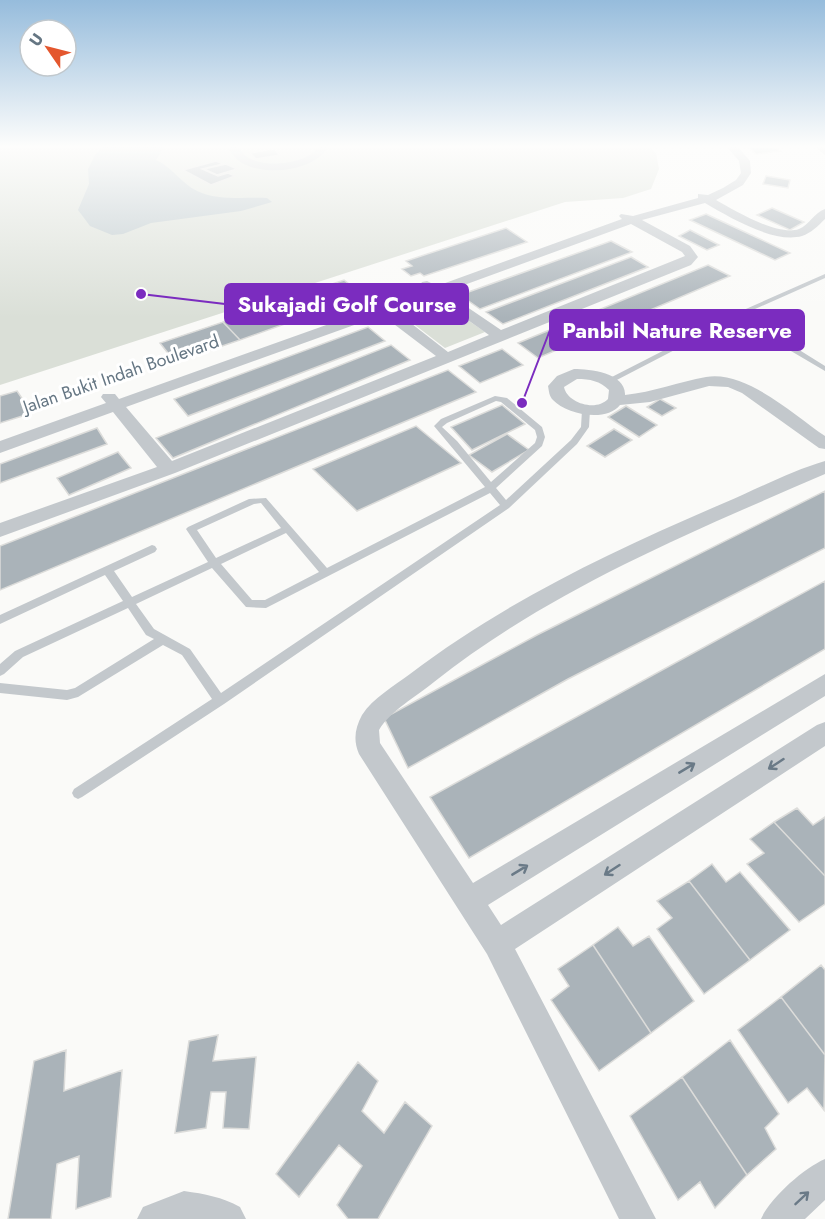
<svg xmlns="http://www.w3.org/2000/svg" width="825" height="1219" font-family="Jost,sans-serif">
<rect width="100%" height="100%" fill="#fafaf8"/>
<path fill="#dadfd7" d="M649,147L656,153L659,169L651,189L623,198L565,202L0,385V148Z
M436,298L485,332L445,348L398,312Z"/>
<path fill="#bbc7cb" d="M103,147H164L156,160C172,167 181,183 197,191C218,201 245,197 267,198L272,202L241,211L151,223L123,234L112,235L90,226L78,210L89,184L88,169L95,155Z"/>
<path fill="#aab3b9" stroke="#dcdcda" stroke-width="1.5" d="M748,147H774L780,151L756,154Z
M274,149L280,155L256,159L250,153Z
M216,161L223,164L202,169L218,176L228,173L235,176L211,185L183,170Z
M226,164L237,169L217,175L204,169Z
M766,176L790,180L788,188L763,184Z
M772,208L804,222L790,230L757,215Z
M706,214L790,253L775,260L690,220Z
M506,228L527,242L424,276L420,273L411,276L402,269L412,266L406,261Z
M690,230L719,245L707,250L679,236Z
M611,241L632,252L480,309L460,295Z
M631,257L648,267L503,324L486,312Z
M708,265L730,276L538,358L518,343Z
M344,280L367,298L338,307L317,289Z
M291,299L310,315L240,340L223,322Z
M223,322L240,340L175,362L160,343Z
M368,327L385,341L188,416L174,399Z
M391,345L410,360L173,458L156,438Z
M502,349L523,365L480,383L459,366Z
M448,370L476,392L0,590V546Z
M17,391L32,413L0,423V396Z
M660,399L676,408L662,416L647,407Z
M502,405L525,424L472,450L451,427Z
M626,406L657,425L639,437L608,417Z
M416,426L461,463L357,511L313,469Z
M97,428L107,444L0,483V464Z
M614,429L632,440L605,457L587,446Z
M507,434L529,450L492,472L469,455Z
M118,452L131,468L69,495L57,478Z
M825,491V548L568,679L408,768L384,718L537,635Z
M825,581V649L469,858L430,797Z
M797,808L813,825L825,817V876L774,822Z
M774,822L825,876V904L799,922L747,864L764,853L750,839Z
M712,864L726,882L740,872L790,930L750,960L689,881Z
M689,881L750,960L704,994L657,929L672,918L657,901Z
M618,927L633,946L649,936L694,1001L651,1033L593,945Z
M593,945L651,1033L599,1071L551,1000L569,986L558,969Z
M821,965L825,970V1055L781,997Z
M781,997L825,1055L824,1110L807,1088L788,1103L738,1030Z
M218,1035L213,1061L256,1057L249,1129L223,1128L226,1092H211L206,1128L175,1133L189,1041Z
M730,1040L779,1114L765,1128L776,1149L747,1175L682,1077Z
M66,1050L64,1091L122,1070L111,1197L76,1209L79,1156L57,1164L51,1219H8L34,1061Z
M358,1062L378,1081L362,1111L384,1133L405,1102L432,1126L378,1219H348L337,1205L362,1166L339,1145L299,1197L276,1174Z
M682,1077L747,1175L715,1208L700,1182L678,1200L630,1116Z"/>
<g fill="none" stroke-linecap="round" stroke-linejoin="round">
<path fill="#c3c8cc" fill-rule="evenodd" d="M825,274V278L746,313L761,326L825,366V371L755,330L740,316L611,383H608L604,381L739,312Z
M495,396L507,398L542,427L545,437L542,446L496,488L506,500L571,440L581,427L582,410L586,408L590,410L589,427L577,444L509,508L224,704L82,797L78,799L74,797L72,793L74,789L212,699L182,655L163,645L78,697L67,700L0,693V683L67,690L75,688L154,639L146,635L128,608L23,657L4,674L0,676V664L15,651L123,601L105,575L0,624V615L152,545L155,546L157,549L155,552L114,571L132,597L208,562L186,529L188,527L249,499L266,498L327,568L485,487L434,426L441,419ZM496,401L501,402L535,430L537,437L535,443L491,482L457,441L442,427L447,423ZM490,493L500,505L221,693L190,649L154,629L136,604L212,568L246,607L266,608ZM261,503L281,528L216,558L197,530L254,504ZM286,533L319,572L265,600H252L221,564Z"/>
<path fill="#c3c8cc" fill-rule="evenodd" d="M227,147H238C242,152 246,158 253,160C270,167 307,164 318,147H328C314,171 268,176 244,164C237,161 232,154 227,147Z
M727,147H738L750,161L751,173L743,185L716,200C734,210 778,237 799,229C809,225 814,213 825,209V219C818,226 811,233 802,236C774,244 729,217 705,203L642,220L690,246L698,257L691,265L175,473L0,537V523L157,467L113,412L0,453V441L106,403L101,397L103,394H115L119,399L374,308L369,303L371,300H381L386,304L425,290L420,285L422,282L427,281L437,286L622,219L619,216L621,214L633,216L698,198V194L708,195L723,188L736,180L741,173L739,161ZM631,224L682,252L685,256L501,330L445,292ZM434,296L489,335L448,352L394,310ZM382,315L436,356L172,461L126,407Z
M815,147H825V155Z
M574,369C590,369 626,373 625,395C653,392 679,382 706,377C746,370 794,415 825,436V449L819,448L742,393L728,387L709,386L650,402L620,405C606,423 566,414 553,400C549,396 549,391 548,386L557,376ZM577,379C590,379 600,381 609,390L608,399C596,412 567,403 564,387Z
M825,461V474C689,533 550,590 434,682C416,697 391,710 379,730L380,743L473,883L825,674V696L488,905L501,925L817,725L825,722V746L515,949L656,1219H619L487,954L359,754C353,740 355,728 362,715C373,698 394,686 410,674C506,601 614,550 724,503C757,489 791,471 825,461Z
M825,1159V1200L805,1219H761C770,1198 804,1168 825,1159Z
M184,1191C205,1194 222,1197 240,1207L246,1219H137L143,1207Z"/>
</g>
<defs><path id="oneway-shaft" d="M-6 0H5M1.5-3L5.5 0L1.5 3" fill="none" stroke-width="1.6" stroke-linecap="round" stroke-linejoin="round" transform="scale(1.5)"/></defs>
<g stroke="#6a7a87">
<use href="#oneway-shaft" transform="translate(776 764) rotate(147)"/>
<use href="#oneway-shaft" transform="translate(687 768) rotate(-31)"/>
<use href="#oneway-shaft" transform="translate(520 870) rotate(-31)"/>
<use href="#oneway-shaft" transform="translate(612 870) rotate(147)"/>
<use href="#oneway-shaft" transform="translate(802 1198) rotate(-43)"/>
</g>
<linearGradient id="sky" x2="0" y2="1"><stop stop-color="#96bcdc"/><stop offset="0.46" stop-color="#fdfdfc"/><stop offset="1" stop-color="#fdfdfc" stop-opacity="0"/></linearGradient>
<rect width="825" height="318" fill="url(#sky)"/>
<g text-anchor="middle" stroke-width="6" stroke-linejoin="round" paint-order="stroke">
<g font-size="18" fill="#657683" stroke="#fff">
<text transform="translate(121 374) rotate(-19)" y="6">Jalan Bukit Indah Boulevard</text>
</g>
</g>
<path fill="none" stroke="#7b2cbf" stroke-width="2" d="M141 294L225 304M522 403L550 330"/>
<g fill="#7b2cbf" stroke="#fff" stroke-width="2">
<circle cx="141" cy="294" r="6"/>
<circle cx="522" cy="403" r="6"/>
</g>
<g fill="#7b2cbf" stroke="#7b2cbf" stroke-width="2">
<rect x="225" y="284" width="243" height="40" rx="6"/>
<rect x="550" y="310" width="254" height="40" rx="6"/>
</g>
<g font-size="22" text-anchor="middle" font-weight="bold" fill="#fff">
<text x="347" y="312">Sukajadi Golf Course</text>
<text x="677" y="338">Panbil Nature Reserve</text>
</g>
<g transform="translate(48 48) rotate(305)"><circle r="28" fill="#ffffff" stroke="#c1c8cd" stroke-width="1.5"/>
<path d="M0-4.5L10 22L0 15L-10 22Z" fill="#e4572e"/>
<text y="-9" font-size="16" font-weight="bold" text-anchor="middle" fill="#657683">U</text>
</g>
</svg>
